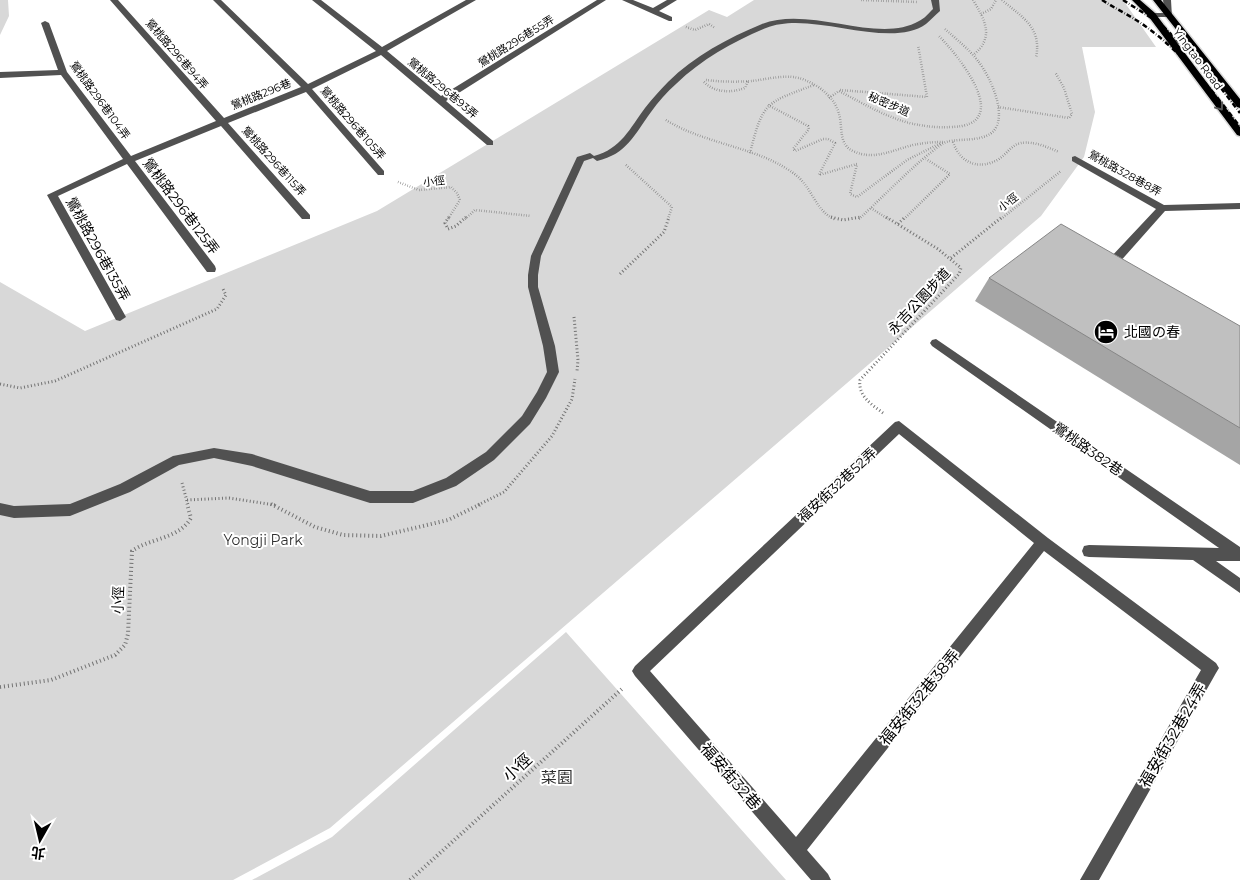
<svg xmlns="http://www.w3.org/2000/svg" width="1240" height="880" font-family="Montserrat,'Noto Sans TC','Noto Sans JP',sans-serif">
<rect width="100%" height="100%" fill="#fff"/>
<path fill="#d8d8d8" d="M0,0H8L9,16L0,35Z
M754,0H1123L1156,47H1082L1095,112L1084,157L1041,216L330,828L233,880H0V282L85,331L377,211L709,10L727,17Z
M566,632L786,880H252L332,837Z"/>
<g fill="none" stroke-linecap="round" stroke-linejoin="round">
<g stroke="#dbdbdb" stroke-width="3">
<path id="major" d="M1132,0H1140L1155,13L1240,127V136L1237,135L1149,17Z
M1153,0H1161L1240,99V108L1237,107Z"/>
</g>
<path stroke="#737373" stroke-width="2.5" stroke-dasharray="0.5 2" stroke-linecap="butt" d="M861,0L917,2
M973,0C985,20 995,38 973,55
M1002,0C1023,18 1042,27 1036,58
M981,14L991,9L996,0
M686,27L695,30L709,24L715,28
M706,80C721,82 737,82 752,81C769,79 788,73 805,80C820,86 835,98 839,114C843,127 838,144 853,151C873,161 893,150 913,145C923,143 933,142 943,142
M704,82C715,93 731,93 745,88L748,81
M840,90L927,97L918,45
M829,98L839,91C862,103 884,116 909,123C923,126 937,128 951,127C1016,126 958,55 938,35
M768,105L808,126L809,129L793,149L795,151L823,139H828L835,143L819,175L857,164L850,194L857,197L907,160L941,143
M998,107L1069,118L1072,114L1064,88L1055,72
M666,120C706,145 761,147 797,176C812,188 816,211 834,219
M953,142C960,163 979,171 999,159C1007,154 1011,145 1021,143C1034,141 1047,147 1059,152
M750,153C763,101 766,103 814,85
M626,165L672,207L668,219
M398,182L419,190L451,187L457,193L460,200L448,219
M871,208L888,219
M465,219L475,210L531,216
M859,219C885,195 914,164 942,144C952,137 975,143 990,134C1011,120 990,76 978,61C969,49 956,39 945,29
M904,219L950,174L926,159
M1001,219L1061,171"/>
<path stroke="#737373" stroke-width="3" stroke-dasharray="1 2.5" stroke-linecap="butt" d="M449,217L445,223L448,229L456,226L466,217
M831,217L843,220L861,217
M898,224L905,217
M951,258L1002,217
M620,274L664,232L669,217
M574,317L578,360L577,371
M0,384L20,388L55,381L217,309L226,295L222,287
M883,413C871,404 858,396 860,380L959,274L961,268L938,249L886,217
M182,483L188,505
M187,500L229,498L275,505
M478,505L504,492L552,436L572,399L575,379"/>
<path stroke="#737373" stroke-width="4" stroke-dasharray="1 3" stroke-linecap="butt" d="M271,504L315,527L343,535L381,536L448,520L481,504
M0,687L51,680L115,655L125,645L128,634L132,551C150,538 179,539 191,518L187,504
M410,880L623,688"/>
<path fill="#515151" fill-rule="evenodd" d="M110,0H118L224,118L301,87L213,0H221L308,84L376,51L312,0H321L382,47L466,0H476L387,51L441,96L597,0H606L446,101L493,141V145H487L381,55L312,89L384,171V175H378L306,92L228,123L310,215V219H302L221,126L135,161L215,266L216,269L215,272H207L127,164L58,196L126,317L120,321L116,320L47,195L123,159L61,75L0,78V72L58,70L41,23L45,21L49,23L67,72L131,156L216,121Z
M622,0H633L653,8L667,0H677L659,11L672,17V21H669Z
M931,0H939L940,11C935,15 931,20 926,24C888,51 811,9 766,28C733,42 702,59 676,84C667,92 658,102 651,112C634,135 627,154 597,161L593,158L584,161L541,256L538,275V287L555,346L559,372L546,398L530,424L494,460L456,486L413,503H370L252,466L214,458L179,465L130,492L70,516L14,518L0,515V503L14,506L70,504L120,484L173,456L214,448L252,454L370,491H413L446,478L486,452L522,416L537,392L547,372L543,346L528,287V275L531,256L577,157L590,153L594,156C621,149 630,128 645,108C652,99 660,90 668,82C694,56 728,38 762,24C810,5 878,45 919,21C924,19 929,13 933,9Z
M1163,0H1171L1172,17H1149V13H1165Z
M1075,156L1164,205L1240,203V209L1165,211L1118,264H1110L1109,261L1110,258L1156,209L1072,161V157Z
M936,339L1240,547V561H1216L1240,578V593L1193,560L1089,557L1084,556L1082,551L1084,546L1089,545L1219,548L932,346L930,343L932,340Z
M899,421L1048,538L1216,663L1219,668L1216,673L1099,880H1080L1201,670L1044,551L807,850L828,874L831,880H811L635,676L632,671L635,666L895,422ZM899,434L1034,543L796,837L650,671Z"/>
<use href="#major" fill="#000" fill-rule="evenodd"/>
<path stroke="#000" stroke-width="2.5" stroke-dasharray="5 2 0.5 2" stroke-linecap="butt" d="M1102,0C1116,9 1131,16 1145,26C1183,53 1212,90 1240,127
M1123,0L1161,24L1211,75L1240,113"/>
</g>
<path fill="#a5a5a5" d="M989,278L1240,326V465L975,301Z"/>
<path fill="#c0c0c0" stroke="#868686" d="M1061,224L1240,326V428L989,278Z"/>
<defs><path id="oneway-chevron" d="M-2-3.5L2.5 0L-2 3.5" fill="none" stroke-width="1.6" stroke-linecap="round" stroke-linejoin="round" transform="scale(1.25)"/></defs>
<use stroke="#595959" href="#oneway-chevron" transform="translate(1220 107) rotate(53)"/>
<defs>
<g id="hotel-disc" transform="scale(1.25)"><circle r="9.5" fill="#000" stroke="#fff"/><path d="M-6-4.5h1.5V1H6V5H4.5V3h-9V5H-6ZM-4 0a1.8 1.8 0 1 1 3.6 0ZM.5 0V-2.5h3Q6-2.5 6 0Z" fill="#fff"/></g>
</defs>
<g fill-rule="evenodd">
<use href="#hotel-disc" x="1106" y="332"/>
</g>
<g text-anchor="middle" stroke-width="4" stroke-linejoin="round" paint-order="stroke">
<g font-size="11" fill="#000" stroke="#fff">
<text transform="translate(516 41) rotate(-32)" y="4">鶯桃路296巷55弄</text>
<text transform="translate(177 54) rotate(49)" y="4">鶯桃路296巷94弄</text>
<text transform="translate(1198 59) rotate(53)" y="4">Yingtao Road</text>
<text transform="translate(443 88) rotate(40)" y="4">鶯桃路296巷93弄</text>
<text transform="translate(261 94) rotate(-22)" y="4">鶯桃路296巷</text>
<text transform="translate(100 100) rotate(54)" y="4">鶯桃路296巷104弄</text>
<text transform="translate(889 104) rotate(23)" y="4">秘密步道</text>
<text transform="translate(353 123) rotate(49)" y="4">鶯桃路296巷105弄</text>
<text transform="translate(274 161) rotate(48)" y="4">鶯桃路296巷115弄</text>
<text transform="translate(1125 173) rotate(29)" y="4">鶯桃路328巷8弄</text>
<text transform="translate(434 181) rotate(-6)" y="4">小徑</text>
<text transform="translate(1008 202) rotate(-38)" y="4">小徑</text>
</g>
<g font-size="14" fill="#000" stroke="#fff">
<text transform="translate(181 206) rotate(53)" y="5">鶯桃路296巷125弄</text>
<text transform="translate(98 249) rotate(61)" y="5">鶯桃路296巷135弄</text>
<text transform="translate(919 301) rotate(-47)" y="5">永吉公園步道</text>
<text transform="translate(1088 449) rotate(35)" y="5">鶯桃路382巷</text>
<text transform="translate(837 485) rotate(-43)" y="5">福安街32巷52弄</text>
<text transform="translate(118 600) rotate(-88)" y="5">小徑</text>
</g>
<g font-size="14" fill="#000" stroke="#fff" text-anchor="start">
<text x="1124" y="337">北國の春</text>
</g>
<g font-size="14" fill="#2f2f2f" stroke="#fff">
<text x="263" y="545">Yongji Park</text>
</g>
<g font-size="16" fill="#000" stroke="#fff">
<text transform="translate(919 697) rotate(-51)" y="6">福安街32巷38弄</text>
<text transform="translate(1172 735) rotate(-60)" y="6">福安街32巷24弄</text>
<text transform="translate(517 767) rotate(-42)" y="6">小徑</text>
<text transform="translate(731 776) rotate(49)" y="6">福安街32巷</text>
</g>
<g font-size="16" fill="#2f2f2f" stroke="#fff">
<text x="557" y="783">菜園</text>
</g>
</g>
<g transform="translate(40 840) rotate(188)" stroke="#ffffff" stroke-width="4" paint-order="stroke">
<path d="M0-4L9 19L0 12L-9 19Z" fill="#000000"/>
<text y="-8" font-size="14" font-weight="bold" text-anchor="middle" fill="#000000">北</text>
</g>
</svg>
